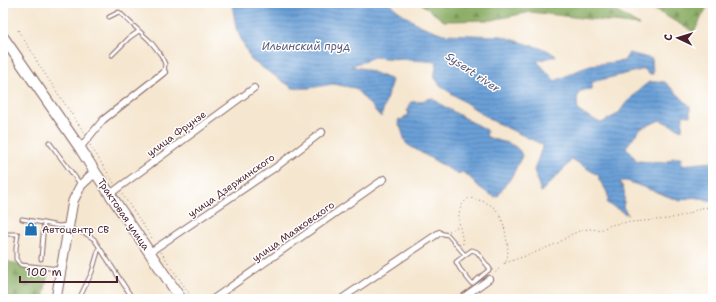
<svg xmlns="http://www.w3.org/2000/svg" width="716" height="302" font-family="'Shantell Sans',sans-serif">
<defs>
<pattern id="forest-firs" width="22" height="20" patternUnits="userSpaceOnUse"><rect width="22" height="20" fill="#88ac62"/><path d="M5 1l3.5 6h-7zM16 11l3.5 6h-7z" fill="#718b51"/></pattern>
<pattern id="water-rules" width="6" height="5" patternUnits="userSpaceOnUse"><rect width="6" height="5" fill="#6ba0d8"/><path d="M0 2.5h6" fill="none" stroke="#5a82af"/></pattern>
</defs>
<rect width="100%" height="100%" fill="#fff"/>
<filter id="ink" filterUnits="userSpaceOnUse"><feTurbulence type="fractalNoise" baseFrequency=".025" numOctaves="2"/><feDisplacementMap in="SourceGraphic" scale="8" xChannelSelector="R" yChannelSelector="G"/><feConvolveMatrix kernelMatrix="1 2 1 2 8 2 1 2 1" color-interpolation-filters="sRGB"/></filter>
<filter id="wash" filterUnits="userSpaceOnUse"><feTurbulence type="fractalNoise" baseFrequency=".012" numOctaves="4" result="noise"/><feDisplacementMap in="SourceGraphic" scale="16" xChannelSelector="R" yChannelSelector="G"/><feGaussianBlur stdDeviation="0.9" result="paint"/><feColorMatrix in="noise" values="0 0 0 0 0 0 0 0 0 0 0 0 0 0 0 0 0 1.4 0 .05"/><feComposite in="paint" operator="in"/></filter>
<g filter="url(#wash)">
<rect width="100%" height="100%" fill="#f5e6cf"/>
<path fill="url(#forest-firs)" stroke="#696646" d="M420,3H602L639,25L531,12L492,20L444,21Z
M643,3H709L694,32Z
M3,260L48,273L43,299H3Z"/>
<path fill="url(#water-rules)" stroke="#5a6082" d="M232,3H390L397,10L419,25L443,34L501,36L547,50L556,56L537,61L555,81L590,65L624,61L629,53L652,59L653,74H648L645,69L592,82V89L584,90L579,92L577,100L578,111L593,119L601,123L618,114L626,103L640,89L649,82H665L690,106V116L683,115L682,130L660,120L640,129L626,147L637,161L665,163L673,158H682L681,165L713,162V201C700,199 694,194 680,201L627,181H621L620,183C626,189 625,199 623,207L628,215L607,203C611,195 604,187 599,180V176L572,159L565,168L541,192L534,170L543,145L493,121L442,87L434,77L437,62L374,57L351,66L365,69L392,80L381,117L355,88L333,84L309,88H293L251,60L236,28Z
M432,98L445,107L486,130L487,132L486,136C498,143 518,141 522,156C517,165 514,174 508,182H507L498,196L495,197C489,194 483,190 478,186C472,180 470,176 462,172L458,174L408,145L406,143C403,137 402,128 398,122L399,119L402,120L405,116L407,117L409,112L407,111L410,107L408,106L411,102H418Z"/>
</g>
<g filter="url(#ink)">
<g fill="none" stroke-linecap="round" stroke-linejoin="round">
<g stroke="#866564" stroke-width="5">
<path id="lane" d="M109,17L119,12L150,41L161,55L165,64L164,72
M112,55L129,38L139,31
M49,142L81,185
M22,219L59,226L67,225
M70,229L86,234L94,239L133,299
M439,233L448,235L465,255L472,250L477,252L490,269L472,284L460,269L456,262L465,255
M3,234H18L16,248V259L21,265L59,269
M41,259L44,223
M79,299L92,272L99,248"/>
</g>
<g stroke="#866564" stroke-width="8">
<path id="street" d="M80,148L103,120L164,72
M110,194L254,88
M150,252L276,167L322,132
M213,299L384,179
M341,299L439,233
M461,299L489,279"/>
</g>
<g stroke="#866564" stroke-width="11">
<path id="secondary" d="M56,299L73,201L81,185L95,172"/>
</g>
<g stroke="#866564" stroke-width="12">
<path id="primary" d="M3,37L80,148L95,172L181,299"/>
</g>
<path stroke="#866564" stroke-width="1" stroke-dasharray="1 3" stroke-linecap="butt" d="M18,30C24,41 32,50 37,62L79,125L85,133
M90,145L114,183
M122,194L154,241
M449,231L459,226
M463,244C462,232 455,217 462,205C463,203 466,200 469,198C494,202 502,211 506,236C507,242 509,251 507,258C506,264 498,269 494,274
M161,252L193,299
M505,263L534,253L558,243L572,234L582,230L590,229L601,230L608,226L620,223L668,219L688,214L700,208L713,207"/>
<use href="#lane" stroke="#fff" stroke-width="3"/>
<use href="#street" stroke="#fff" stroke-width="6"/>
<use href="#secondary" stroke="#fff" stroke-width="9"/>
<use href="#primary" stroke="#fff" stroke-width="10"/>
</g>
</g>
<defs>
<g id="shop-bare" transform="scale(1.08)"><path d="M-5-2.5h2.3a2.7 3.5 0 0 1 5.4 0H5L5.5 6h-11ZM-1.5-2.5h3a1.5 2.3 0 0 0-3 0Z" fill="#1f6fb2" stroke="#fff" stroke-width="2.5" paint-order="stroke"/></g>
</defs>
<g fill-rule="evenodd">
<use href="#shop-bare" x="31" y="229"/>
</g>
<g text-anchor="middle" stroke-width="3" stroke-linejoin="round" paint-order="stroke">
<g font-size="10" fill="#4a1f2b" stroke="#fff">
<text transform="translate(176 133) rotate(-36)" y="4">улица Фрунзе</text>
<text transform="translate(231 185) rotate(-35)" y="4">улица Дзержинского</text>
<text transform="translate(124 214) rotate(56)" y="4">Трактовая улица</text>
<text transform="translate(293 231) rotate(-35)" y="4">улица Маяковского</text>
</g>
<g font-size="10" fill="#4a1f2b" stroke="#fff" text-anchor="start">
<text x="42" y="233">Автоцентр СВ</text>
</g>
<g font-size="11" font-style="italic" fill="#595979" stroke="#fff">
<text x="306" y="50">Ильинский пруд</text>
<text transform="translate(473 72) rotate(34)" y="4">Sysert river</text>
</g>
</g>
<rect width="716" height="302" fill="none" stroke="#fff" stroke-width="16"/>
<g transform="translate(678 38) rotate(274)" stroke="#ffffff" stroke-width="3" paint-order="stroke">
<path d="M0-3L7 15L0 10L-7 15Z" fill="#4a1f2b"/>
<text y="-6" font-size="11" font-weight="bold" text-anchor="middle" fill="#4a1f2b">С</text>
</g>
<path d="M20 276v6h97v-6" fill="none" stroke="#4a1f2b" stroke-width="2"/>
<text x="26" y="276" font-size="12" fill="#4a1f2b" stroke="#ffffff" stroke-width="3" paint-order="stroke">100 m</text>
</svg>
